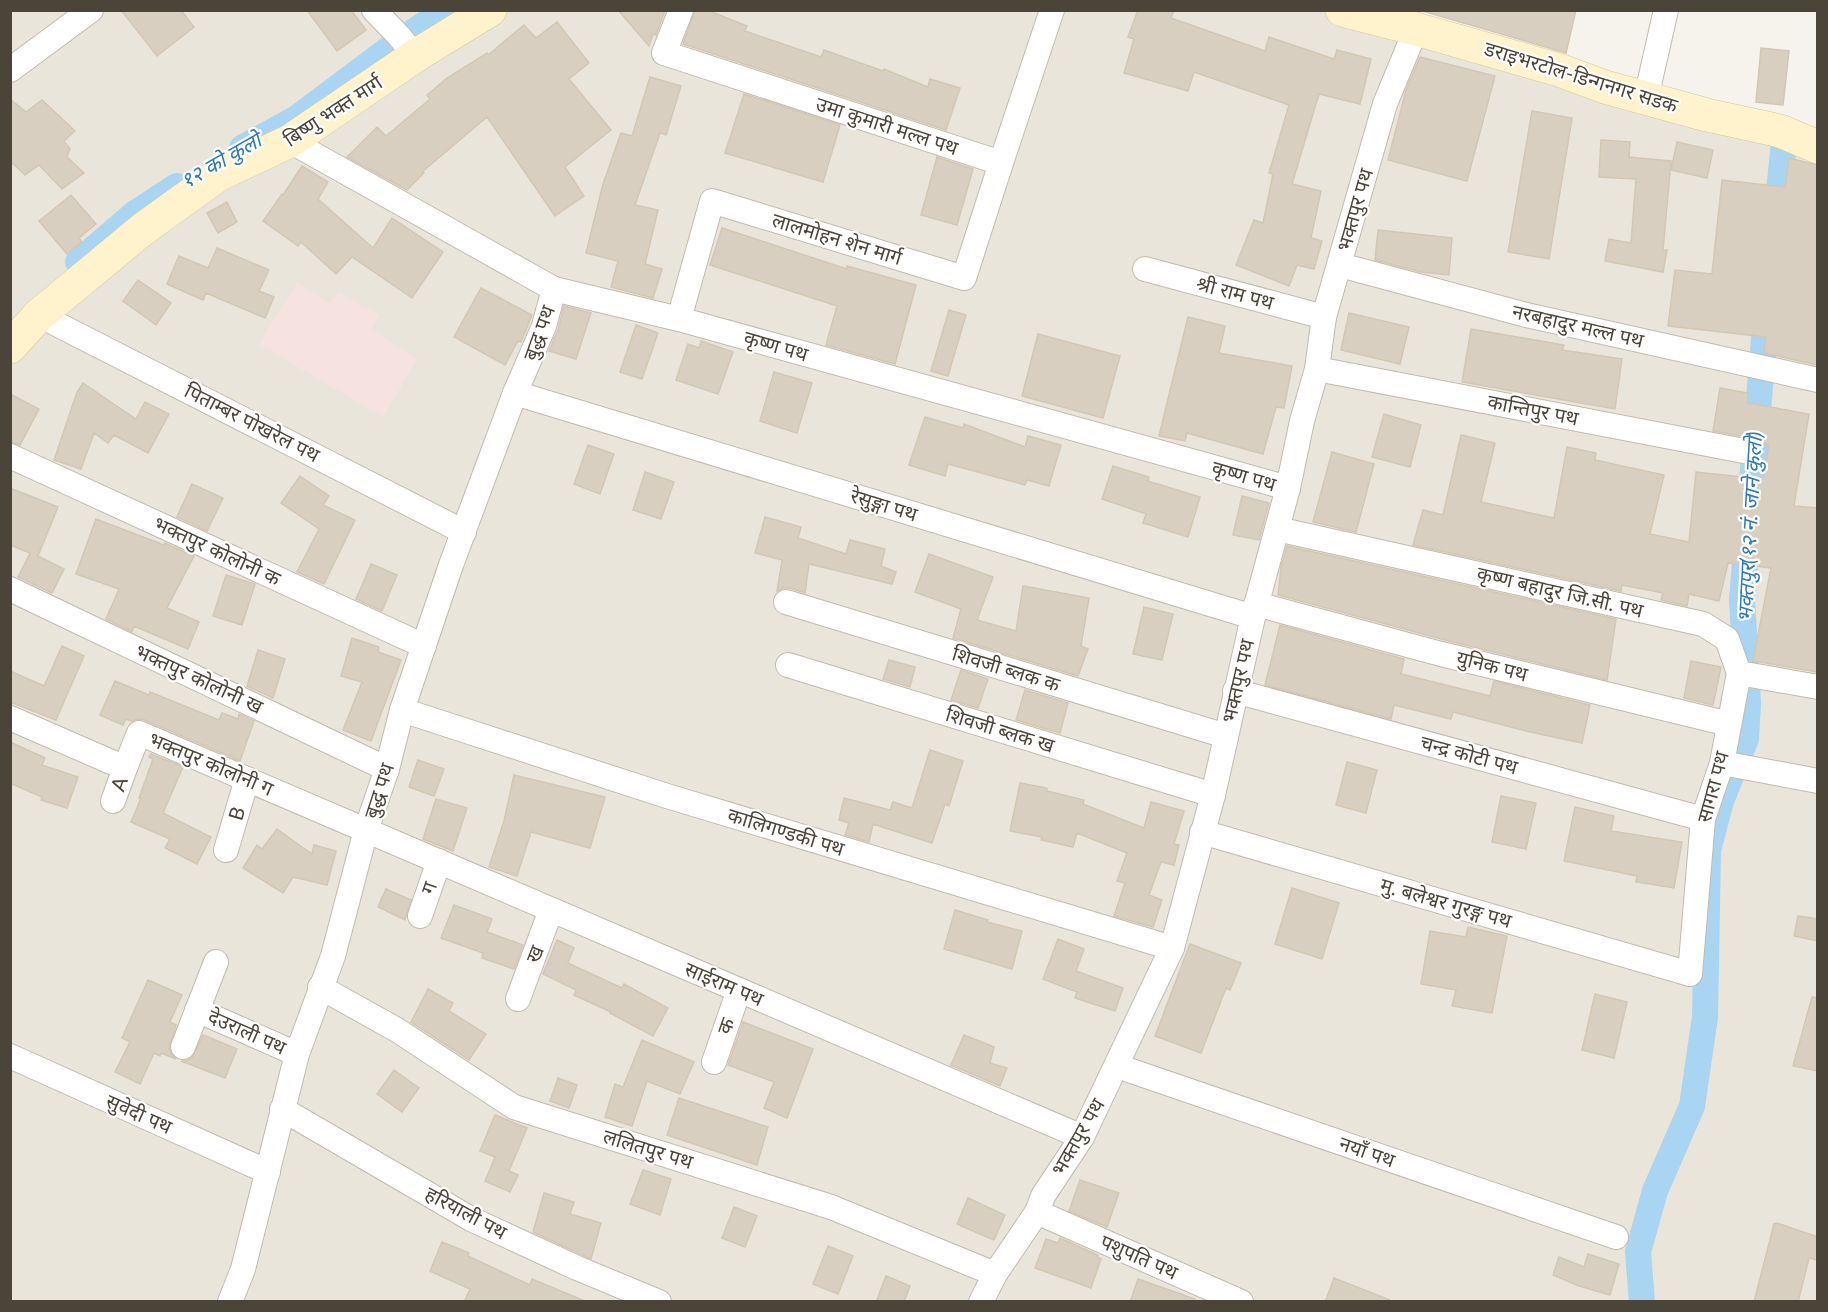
<svg xmlns="http://www.w3.org/2000/svg" width="1828" height="1312" font-family="Lato,'Noto Sans Devanagari',sans-serif">
<rect width="100%" height="100%" fill="#f6f3ec"/>
<path fill="#eae5da" d="M10,11H1338L1817,147V1301H11Z"/>
<path fill="#f6e3e0" d="M297,283L330,303L339,292L379,316L371,329L417,359L383,417L259,344Z"/>
<g fill="none" stroke-linecap="round" stroke-linejoin="round">
<path stroke="#a9d4f2" stroke-width="26" d="M242,148L297,118L405,37L446,10
M1776,220L1785,133
M78,262L134,214L177,186
M1642,1302L1638,1252L1655,1191L1692,1106L1705,1017L1708,850L1721,801L1746,739L1748,703L1742,599L1767,304"/>
</g>
<path fill="#d8cfc1" stroke="#d3c7b4" stroke-width="1.5" d="M121,10H181L194,27L157,56Z
M307,10H351L366,30L337,51Z
M618,10H665L656,35L653,34L649,46Z
M695,10H707L747,26L745,31L821,57L824,50L883,71L884,69L928,87L930,79L960,88L946,130L683,44Z
M1138,10H1174L1171,18L1265,51L1269,37L1334,59L1337,50L1371,59L1360,104L1319,94L1292,184L1321,191L1311,238L1322,241L1314,269L1297,265L1289,286L1236,265L1254,220L1263,223L1273,174L1269,173L1289,105L1194,72L1188,91L1124,73L1134,39L1128,37Z
M1419,10H1576L1566,53Z
M557,22L589,63L569,79L611,130L565,167L584,196L555,216L487,117L422,172L424,173L407,190L347,157L377,127L386,136L430,99L427,95L447,78L487,53L488,55L524,25L536,38Z
M1761,48L1789,51L1783,105L1756,102Z
M1420,57L1495,76L1467,181L1388,160L1406,90Z
M650,77L681,86L666,135L660,133L635,205L658,210L645,264L662,269L653,298L611,287L618,261L586,253L603,184L621,133L632,136Z
M744,94L840,125L823,182L725,153Z
M10,99L26,112L42,100L75,131L64,141L70,149L67,157L84,173L62,189L39,165L25,175L10,161Z
M1532,111L1572,118L1549,259L1508,252Z
M1601,140L1630,142L1629,157L1671,161L1663,250H1667L1663,272L1605,261L1609,239L1631,243L1636,179L1599,177Z
M1677,142L1713,150L1707,178L1671,170Z
M937,157L973,169L957,225L921,215Z
M1789,158L1818,165V365L1764,353L1766,337L1668,326L1675,270L1712,274L1722,180L1785,187Z
M302,166L328,182L318,199L373,248L392,218L443,252L412,298L352,257L336,274L301,242L298,246L263,221L282,194L283,195Z
M71,195L96,224L79,238L82,242L67,254L39,221Z
M227,202L237,222L218,233L207,213Z
M722,228L847,269V266L916,285L895,364L826,345L837,306L710,265Z
M1378,230L1452,238L1449,275L1421,272L1375,260Z
M217,248L269,270L259,291L274,297L265,318L206,293L203,300L167,284L179,256L208,268Z
M138,280L171,303L156,325L123,301Z
M481,288L532,315L521,342L518,341L505,365L454,337Z
M564,306L591,313L576,359L549,351L558,330Z
M949,310L966,315L948,376L931,371Z
M1349,313L1409,327L1400,364L1341,350Z
M1188,317L1225,326L1219,353L1292,366L1284,408L1276,407L1263,454L1187,433L1185,441L1159,436Z
M636,325L658,333L642,379L620,372Z
M1471,329L1564,345L1562,350L1622,359L1615,409L1462,382Z
M1038,334L1120,356L1103,418L1022,396Z
M701,341L733,352L718,394L676,380L688,344L699,348Z
M774,372L812,383L797,433L760,421Z
M83,383L136,419L145,402L169,414L148,453L114,435L108,443L94,433L81,469L54,460L77,392Z
M1720,388L1748,393L1747,403L1809,414L1794,506L1818,508V672L1753,661L1771,568L1728,563L1719,601L1689,594L1687,606L1661,600L1663,593L1622,585L1621,591L1413,545L1423,510L1443,515L1461,435L1495,443L1481,502L1554,518L1567,447L1596,453L1595,460L1664,475L1650,534L1689,542L1696,472L1763,479L1769,445L1760,443L1752,438L1713,431Z
M10,394L39,409L20,445L10,442Z
M1384,414L1421,425L1410,467L1372,457Z
M925,417L963,428L964,424L1025,447L1028,436L1061,445L1049,486L1027,480L1025,485L948,464L945,476L909,465Z
M588,445L614,454L600,494L574,484Z
M1332,452L1374,464L1356,532L1313,522Z
M1113,466L1149,477L1148,481L1200,497L1188,537L1143,523L1146,514L1102,499Z
M645,472L674,482L661,519L633,510Z
M300,476L329,496L323,505L355,520L324,584L297,572L319,529L281,503Z
M192,484L223,498L207,531L177,517Z
M10,488L58,507L38,556L64,569L52,593L18,577L30,553L10,545Z
M1242,496L1269,503L1259,540L1233,535Z
M765,517L801,527L798,538L846,554L850,540L885,549L881,566L896,572L892,584L809,564L805,593L790,588H783L777,591L782,560L755,553Z
M96,519L164,545L165,543L194,556L167,608L199,622L188,649L134,626L132,632L106,619L119,589L76,574Z
M1287,546L1616,619L1607,680L1445,640L1278,595L1281,567Z
M929,554L993,577L977,620L1016,631L1023,586L1089,598L1081,646L1088,649L1078,676L953,638L961,609L915,592Z
M371,564L397,575L382,611L356,599Z
M226,575L255,584L242,625L213,616Z
M1144,607L1173,614L1162,660L1133,654Z
M1280,625L1404,659L1401,674L1490,696L1494,681L1590,705L1582,743L1530,732L1453,712L1451,719L1394,705L1391,719L1265,685Z
M352,638L379,647L378,652L401,660L371,741L343,730L362,682L341,676Z
M62,646L84,656L56,720L10,702V671L44,686Z
M258,650L285,659L273,698L247,686Z
M889,660L915,667L910,687L883,679Z
M1691,661L1721,667L1713,705L1684,698Z
M961,670L988,679L978,708L951,700Z
M115,681L149,695L150,692L219,720L222,713L238,719L239,714L254,721L240,761L145,720L138,719L131,721L126,719L123,725L100,715Z
M1025,690L1068,703L1060,733L1016,720Z
M10,742L45,758L42,765L78,777L67,808L41,800L42,797L10,783Z
M930,750L963,761L949,806L945,804L932,843L873,824L869,842L845,835L849,823L839,820L844,798L890,810L893,802L912,808Z
M151,754L183,767L163,813L211,837L197,864L165,848L170,839L131,822L141,798H139L153,759L149,757Z
M418,760L444,769L434,796L409,787Z
M1347,762L1377,770L1366,813L1336,805Z
M514,775L605,797L590,848L531,832L517,876L489,867L504,821Z
M1020,783L1047,788V791L1084,800L1083,804L1144,828L1151,802L1184,811L1174,844L1179,845L1174,865L1161,862L1149,895L1162,900L1153,927L1114,916L1125,883L1117,881L1127,853L1077,833L1073,847L1041,840L1042,837L1010,831Z
M1501,796L1536,803L1526,849L1492,842Z
M436,799L467,808L453,851L423,839Z
M1575,807L1614,816L1611,831L1682,842L1674,888L1636,882L1637,876L1564,861Z
M277,829L312,854L314,845L336,851L327,885L293,877L283,893L243,868L257,845L262,849Z
M1292,888L1339,903L1322,959L1275,944Z
M386,889L411,900L405,920L378,907Z
M454,905L492,919L487,932L523,945L514,969L482,958L483,953L441,938Z
M955,910L988,920L987,922L1022,931L1012,969L944,949Z
M1798,916L1818,919V941L1794,936Z
M1468,927L1507,936L1492,1013L1452,1006L1456,990L1421,984L1430,931L1466,937Z
M1058,939L1084,949L1076,971L1123,988L1115,1011L1075,998L1077,992L1043,979Z
M557,940L574,948L568,963L622,988L624,984L668,1008L653,1036L610,1013L611,1012L574,995L576,990L543,974Z
M1190,944L1241,963L1230,990L1226,988L1201,1053L1155,1036Z
M148,980L182,995L170,1022L176,1025L169,1049L172,1055L176,1059L161,1053L160,1056L154,1053L140,1084L115,1072L130,1042L122,1038Z
M428,989L453,1003L449,1011L486,1034L469,1060L411,1022Z
M1595,994L1627,1002L1614,1058L1582,1050Z
M1812,997L1818,998V1071L1793,1066Z
M743,1022L813,1049L787,1118L764,1108L774,1082L728,1065Z
M203,1035L237,1049L225,1078L181,1061H186L192,1058Z
M964,1035L994,1047L990,1063L1007,1068L1000,1086L951,1065Z
M642,1040L694,1062L680,1094L647,1081L632,1126L605,1117L615,1084L623,1087Z
M394,1070L419,1088L402,1112L377,1094Z
M558,1078L577,1085L569,1108L550,1101Z
M679,1098L768,1127L757,1165L667,1135Z
M495,1115L527,1128L509,1171L518,1175L510,1192L485,1181L495,1157L480,1151Z
M643,1170L671,1179L660,1215L630,1204Z
M1080,1180L1119,1193L1107,1227L1069,1211Z
M544,1193L574,1202L570,1214L601,1223L591,1259L533,1232Z
M968,1198L1005,1215L994,1240L957,1224Z
M734,1207L757,1216L745,1247L722,1238Z
M1777,1223L1818,1237V1260L1809,1258L1798,1302H1754L1774,1224Z
M1060,1238L1098,1255L1097,1257L1101,1259L1091,1288L1035,1268L1046,1239L1058,1243Z
M442,1242L469,1253L468,1256L530,1285L532,1279L587,1302H464L470,1289L430,1271Z
M828,1246L853,1256L838,1294L813,1284Z
M1588,1254L1619,1264L1610,1295L1579,1286L1553,1275L1559,1257L1584,1267Z
M886,1276L910,1286L904,1302H876Z
M1334,1278L1390,1300V1302H1325Z
M1138,1279L1195,1299V1302H1130Z"/>
<g fill="none" stroke-linecap="round" stroke-linejoin="round">
<g stroke="#c2bbae" stroke-width="26">
<g id="street">
<path d="M374,10L399,36L415,56"/>
<path d="M681,10L664,53L1001,163L1052,10"/>
<path d="M10,70L91,10"/>
<path d="M1646,98L1666,10"/>
<path d="M290,141L554,289L679,319L1288,488"/>
<path d="M1340,265L1526,315L1818,380"/>
<path d="M1145,269L1324,317"/>
<path d="M39,315L464,532"/>
<path d="M679,319L712,201L964,278L1001,163"/>
<path d="M1317,369L1749,452"/>
<path d="M515,393L1253,617"/>
<path d="M10,456L424,646"/>
<path d="M1277,529L1703,624L1727,639L1739,673L1818,687"/>
<path d="M10,589L387,769"/>
<path d="M786,602L1226,736"/>
<path d="M1256,604L1441,654L1729,724"/>
<path d="M788,665L1213,795"/>
<path d="M1235,691L1703,819"/>
<path d="M402,710L667,796L1172,948"/>
<path d="M10,718L125,768L139,733L1082,1137"/>
<path d="M1722,763L1818,781"/>
<path id="s1" d="M113,801L125,768"/>
<path d="M1202,832L1690,974L1703,819L1722,763L1739,673"/>
<path id="s2" d="M226,850L247,779"/>
<path d="M420,916L439,861"/>
<path d="M320,987L397,1030L514,1107L831,1207L995,1274"/>
<path d="M518,999L551,910"/>
<path d="M197,1010L297,1054"/>
<path d="M183,1047L216,962"/>
<path d="M10,1056L268,1172"/>
<path d="M714,1062L739,990"/>
<path d="M1117,1066L1616,1237"/>
<path d="M282,1109L471,1219L577,1268L659,1302"/>
<path d="M1037,1212L1241,1302"/>
<path d="M230,1302L243,1269L297,1054L333,956L366,830L387,769L402,710L451,565L515,393L544,326L554,289"/>
<path d="M981,1302L995,1274L1037,1212L1043,1196L1082,1137L1172,948L1213,795L1253,617L1288,488L1302,421L1317,369L1324,317L1385,104L1416,29"/>
</g>
</g>
<g stroke="#d6c79b" stroke-width="34">
<path id="secondary" d="M1342,10L1416,29L1559,70L1605,87L1707,115L1780,131L1818,147
M10,347L39,315L143,229L218,175L290,141L415,56L490,10"/>
</g>
<use href="#street" stroke="#fff" stroke-width="24"/>
<use href="#secondary" stroke="#fff3cd" stroke-width="33"/>
</g>
<g text-anchor="middle" stroke-width="4.5" stroke-linejoin="round" paint-order="stroke">
<g font-size="20" fill="#4b4439" stroke="#fff">
<text transform="translate(1581 77) rotate(17)" y="7">डराइभरटोल-डिन्गनगर सडक</text>
<text transform="translate(333 111) rotate(-33)" y="7">बिष्णु भक्त मार्ग</text>
<text transform="translate(887 126) rotate(18)" y="7">उमा कुमारी मल्ल पथ</text>
<text transform="translate(1355 210) rotate(-74)" y="7">भक्तपुर पथ</text>
<text transform="translate(837 239) rotate(17)" y="7">लालमोहन शेन मार्ग</text>
<text transform="translate(1235 293) rotate(15)" y="7">श्री राम पथ</text>
<text transform="translate(1578 326) rotate(13)" y="7">नरबहादुर मल्ल पथ</text>
<text transform="translate(539 333) rotate(-70)" y="7">बुद्ध पथ</text>
<text transform="translate(776 346) rotate(16)" y="7">कृष्ण पथ</text>
<text transform="translate(1533 410) rotate(11)" y="7">कान्तिपुर पथ</text>
<text transform="translate(252 423) rotate(27)" y="7">पिताम्बर पोखरेल पथ</text>
<text transform="translate(1244 476) rotate(16)" y="7">कृष्ण पथ</text>
<text transform="translate(884 505) rotate(17)" y="7">रेसुङ्गा पथ</text>
<text transform="translate(217 551) rotate(25)" y="7">भक्तपुर कोलोनी क</text>
<text transform="translate(1560 592) rotate(13)" y="7">कृष्ण बहादुर जि.सी. पथ</text>
<text transform="translate(1492 666) rotate(14)" y="7">युनिक पथ</text>
<text transform="translate(1006 669) rotate(17)" y="7">शिवजी ब्लक क</text>
<text transform="translate(199 679) rotate(25)" y="7">भक्तपुर कोलोनी ख</text>
<text transform="translate(1238 681) rotate(-77)" y="7">भक्तपुर पथ</text>
<text transform="translate(1000 730) rotate(17)" y="7">शिवजी ब्लक ख</text>
<text transform="translate(1469 755) rotate(15)" y="7">चन्द्र कोटी पथ</text>
<text transform="translate(211 764) rotate(23)" y="7">भक्तपुर कोलोनी ग</text>
<text dy="7" stroke="none"><textPath href="#s1" startOffset="18">A</textPath></text>
<text transform="translate(1713 787) rotate(-75)" y="7">सागरा पथ</text>
<text transform="translate(379 791) rotate(-72)" y="7">बुद्ध पथ</text>
<text dy="7" stroke="none"><textPath href="#s2" startOffset="38">B</textPath></text>
<text transform="translate(786 832) rotate(17)" y="7">कालिगण्डकी पथ</text>
<text transform="translate(429 888) rotate(-71)" y="7">ग</text>
<text transform="translate(1446 903) rotate(16)" y="7">मु. बलेश्वर गुरङ्ग पथ</text>
<text transform="translate(535 954) rotate(-69)" y="7">ख</text>
<text transform="translate(724 984) rotate(23)" y="7">साईराम पथ</text>
<text transform="translate(726 1026) rotate(-71)" y="7">क</text>
<text transform="translate(247 1032) rotate(24)" y="7">देउराली पथ</text>
<text transform="translate(139 1114) rotate(24)" y="7">सुवेदी पथ</text>
<text transform="translate(1078 1137) rotate(-60)" y="7">भक्तपुर पथ</text>
<text transform="translate(648 1149) rotate(17)" y="7">ललितपुर पथ</text>
<text transform="translate(1367 1152) rotate(19)" y="7">नयाँ पथ</text>
<text transform="translate(466 1213) rotate(28)" y="7">हरियाली पथ</text>
<text transform="translate(1139 1257) rotate(24)" y="7">पशुपति पथ</text>
</g>
<g font-size="21" font-style="italic" fill="#2e7ab2" stroke="#fff">
<text transform="translate(221 161) rotate(-30)" y="7">१२ को कुलो</text>
<text transform="translate(1750 527) rotate(-87)" y="7">भक्तपुर(१२ नं. जाने कुलो)</text>
</g>
</g>
<rect width="1828" height="1312" fill="none" stroke="#4b4439" stroke-width="24"/>
</svg>
